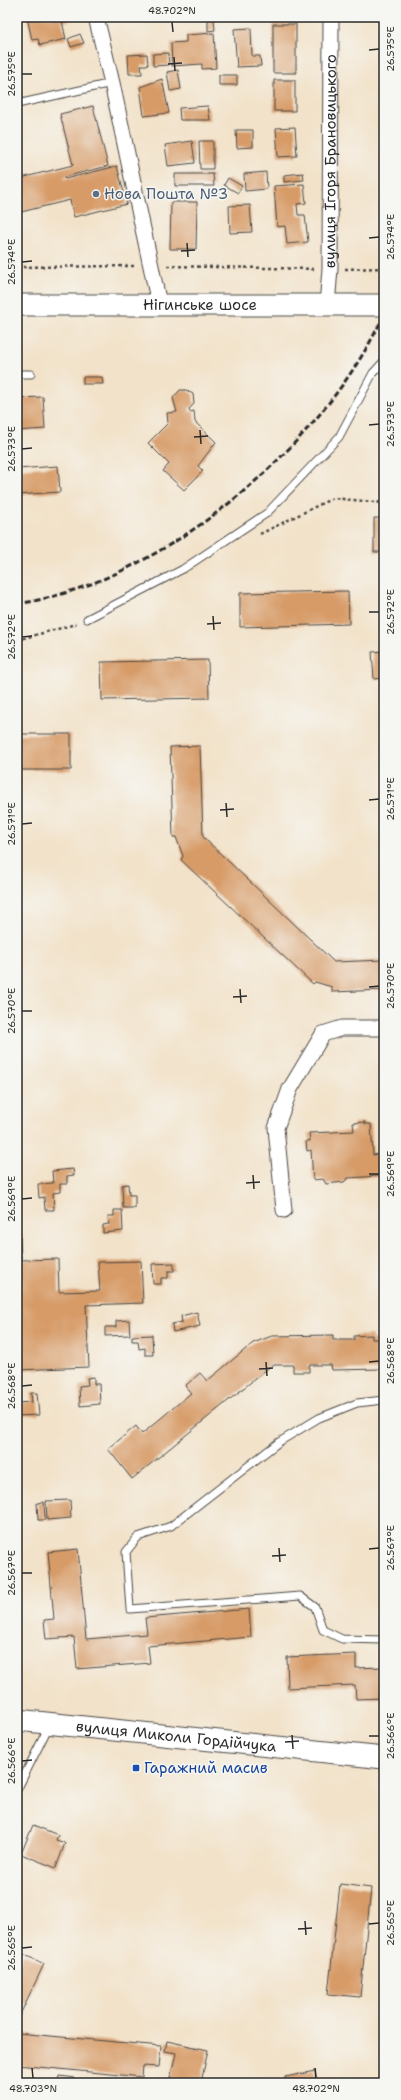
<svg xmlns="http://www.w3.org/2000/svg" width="401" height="2100" font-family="'Shantell Sans',sans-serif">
<rect width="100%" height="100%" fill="#f6f6f2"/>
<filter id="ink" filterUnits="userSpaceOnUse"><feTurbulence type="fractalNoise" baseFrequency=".025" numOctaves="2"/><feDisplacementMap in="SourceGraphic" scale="8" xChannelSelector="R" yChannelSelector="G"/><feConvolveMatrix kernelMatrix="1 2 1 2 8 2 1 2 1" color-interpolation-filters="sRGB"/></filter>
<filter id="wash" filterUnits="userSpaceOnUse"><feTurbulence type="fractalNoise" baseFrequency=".012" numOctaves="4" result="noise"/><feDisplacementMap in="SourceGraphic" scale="16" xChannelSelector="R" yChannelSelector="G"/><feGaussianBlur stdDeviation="0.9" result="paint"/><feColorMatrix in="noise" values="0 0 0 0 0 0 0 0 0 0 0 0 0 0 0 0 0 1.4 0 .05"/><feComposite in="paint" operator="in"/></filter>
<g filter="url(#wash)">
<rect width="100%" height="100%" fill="#f2e2c9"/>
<g id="blocks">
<path fill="#d79b68" d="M27,17H61L66,39L40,45L38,39L32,40Z
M62,17H81V18L63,22Z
M208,19H214L215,30L208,31Z
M273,24H296V73H273Z
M251,28L252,56H260L261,66L237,67L234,29Z
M214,33L216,68L202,69V64L172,66L171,43L186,42V35Z
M80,34L84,43L71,47L68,39Z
M168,53L169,65L153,66V54Z
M147,54L148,65H141L142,74H129L128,55Z
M178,70L181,89L170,91L167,72Z
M219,75H237V85H219Z
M162,79L169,113L144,116L140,87Z
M274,80H295V111H274Z
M19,83L22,95L17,96V84Z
M93,106L108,166L64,177L65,179L117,166L127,204L74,217L70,200L17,213V179L73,165L60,114Z
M208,106L210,120H180L179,108Z
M295,127L297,156L278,157L276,128Z
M236,130H253V147L237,148Z
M192,141L195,163L168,166L165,145Z
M199,141H213V169H200Z
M266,172L267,189L245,191L244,174Z
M303,173L304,180L284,182V175Z
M175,174H213L214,186H175Z
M228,178L242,186L238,193L224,185Z
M304,184L306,203L297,204L298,215H305L308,242L287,244L285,226L277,227L274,186Z
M171,202H197L196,249H170Z
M250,205L252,232L230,233L229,206Z
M83,377H102L103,384H83Z
M180,390H186L193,394L194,404L189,409L190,412L194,411L195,422L216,442L198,466L203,471L184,490L163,471L169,464L148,443L168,423L167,413L177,412L173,398Z
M43,397L45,429L17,431V398Z
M58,466L60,492L17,495V469Z
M374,518H384V552H374Z
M348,591L349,624L240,627V593Z
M384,651V678L374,679L372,652Z
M208,660L209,698L102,700L101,662Z
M17,734H71V770H17Z
M200,746L203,837L334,962L384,960V990L332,992V987L315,982L313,984L181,860L183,856L176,837H173L170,747Z
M365,1122V1124H371L373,1155L380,1154L379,1176L348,1178L344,1182L326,1184L323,1179L313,1180L311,1150L307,1151L306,1141H310L309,1133L354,1131L353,1123Z
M73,1169L74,1175L67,1176V1184H60V1192L53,1193L54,1210H45L44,1197L39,1198L38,1184L53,1183L52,1171Z
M128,1184L129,1195H135V1208H123L122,1185Z
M114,1210H122L123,1231L103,1233V1225L109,1224L108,1216H114Z
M17,1232H20L21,1260L58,1259L59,1292L100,1291L98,1262L141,1261L143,1303L86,1305L89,1367L18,1370Z
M174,1263V1271H168V1278H161V1284H153L152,1264Z
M197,1312L200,1326L173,1332L172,1324L182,1322L181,1316Z
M129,1320L130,1335L105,1336V1327H116V1321Z
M152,1335L153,1355H145V1348L139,1349L138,1341H132V1336Z
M333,1335V1340H354V1336L372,1335V1339H384V1369L332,1370L331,1365H309V1372H293V1365H272L132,1479L108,1449L136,1426L142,1434L191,1393L185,1386L200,1373L207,1381L253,1343L272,1336Z
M94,1377V1384H99L100,1404L80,1406L79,1386L88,1385L87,1378Z
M31,1393H37L39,1415L17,1416V1403L32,1402Z
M70,1500L71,1518L47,1520L46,1501Z
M44,1502L45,1520H38L37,1503Z
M78,1549L86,1639L147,1634L145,1618L249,1609L251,1637L148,1646L150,1663L77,1669L74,1637L46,1639L44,1620L54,1619L48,1552Z
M356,1654V1668L384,1667V1698L356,1699L355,1685L288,1688L287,1657Z
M33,1825L58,1835L56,1840L65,1843L56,1868L21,1854Z
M340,1884L371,1888L360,1997L328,1994Z
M23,1954L44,1964L17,2021V1965Z
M17,2033L161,2046L159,2067L143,2066L142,2077L17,2065Z
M167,2041L208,2050L201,2083H169L176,2053L165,2051Z
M315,2071L317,2083H286L285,2077Z
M60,2076L75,2078L74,2083H59Z"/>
</g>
</g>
<g filter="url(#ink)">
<use href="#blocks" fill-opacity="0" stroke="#494643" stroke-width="1"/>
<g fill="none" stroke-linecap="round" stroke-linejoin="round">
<g stroke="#494643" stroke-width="9">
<path id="lane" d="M17,104L112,83
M17,374H31
M87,619L183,569L267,513L339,437L373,373L384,361
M384,1400L357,1403L319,1418L279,1442L171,1526L138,1537L126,1552L130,1609L300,1596L315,1607L323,1630L342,1639L384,1640
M17,1790L49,1726"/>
</g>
<g stroke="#494643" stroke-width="17">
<g id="street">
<path d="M96,17L112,83L159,304"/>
<path id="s1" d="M327,305L330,269L331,17"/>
<path d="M284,1210L276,1128L290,1089L323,1034L342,1028H384"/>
</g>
</g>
<g stroke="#494643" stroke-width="23">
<g id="secondary">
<path id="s2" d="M17,305H384"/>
<path id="s3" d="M17,1720L384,1758"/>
</g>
</g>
<path stroke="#494643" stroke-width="2.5" stroke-dasharray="3 3" stroke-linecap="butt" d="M167,266L316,269
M17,267L136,266
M345,269L384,268
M260,534L333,498L384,503
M17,640L76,624"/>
<use href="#lane" stroke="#fff" stroke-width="7"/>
<use href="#street" stroke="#fff" stroke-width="15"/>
<use href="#secondary" stroke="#fff" stroke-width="21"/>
<path stroke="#2b2b2b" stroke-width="3" stroke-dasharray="6 3" stroke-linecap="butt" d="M17,604C163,582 322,447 384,315"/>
</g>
</g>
<path fill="none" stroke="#2b2b2b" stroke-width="1.5" d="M172,22L173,32M369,50L379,49M174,57L175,71M168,64L182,63M22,74H32M369,238L379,237M187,243L188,257M181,251L195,250M22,262L32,261M369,425L379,424M200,430L201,444M194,437L208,436M22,449L32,448M369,612H379M213,616L214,630M207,624L221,623M22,637L32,636M369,800L379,799M226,803L227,817M220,810L234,809M22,824L32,823M369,987L379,986M240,989L241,1003M233,997L247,996M22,1011H32M369,1174H379M253,1175L254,1189M246,1183L260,1182M22,1199L32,1198M266,1362L267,1376M369,1362L379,1361M259,1369L273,1368M22,1386L32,1385M279,1548L280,1562M369,1549L379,1548M272,1556L286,1555M22,1573H32M292,1735L293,1749M369,1736H379M285,1742L299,1741M22,1761L32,1760M305,1921L306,1935M369,1924L379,1923M298,1929L312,1928M22,1948L32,1947M32,2068L33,2078M315,2068L316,2078"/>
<circle fill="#5c6f8a" stroke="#f6f6f2" stroke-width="1.5" cx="96" cy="194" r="4"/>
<rect fill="#1a4fb4" stroke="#f6f6f2" stroke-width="1.5" x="132" y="1764" width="8" height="8" rx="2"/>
<g text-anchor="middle" stroke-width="3" stroke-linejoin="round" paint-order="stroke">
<g font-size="15" fill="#2b2b2b" stroke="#f6f6f2">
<text dy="5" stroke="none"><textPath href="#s1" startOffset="144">вулиця Ігоря Брановицького</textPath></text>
<text dy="5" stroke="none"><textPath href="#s2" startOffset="183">Нігинське шосе</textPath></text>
<text dy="5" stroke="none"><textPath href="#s3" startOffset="160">вулиця Миколи Гордійчука</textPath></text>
</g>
<g font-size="15" fill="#4e5e75" stroke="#f6f6f2" text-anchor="start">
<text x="104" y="199">Нова Пошта №3</text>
</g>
<g font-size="15" fill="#164399" stroke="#f6f6f2" text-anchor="start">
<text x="144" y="1773">Гаражний масив</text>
</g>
</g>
<rect width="401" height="2100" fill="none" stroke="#f6f6f2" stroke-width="44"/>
<rect x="22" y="22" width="357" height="2056" fill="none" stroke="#2b2b2b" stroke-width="1.5"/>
<g font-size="10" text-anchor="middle" fill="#2b2b2b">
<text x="172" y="14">48.702°N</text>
<text transform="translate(390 49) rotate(-90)" y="4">26.575°E</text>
<text transform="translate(11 74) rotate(-90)" y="4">26.575°E</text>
<text transform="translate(390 237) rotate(-90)" y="4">26.574°E</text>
<text transform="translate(11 262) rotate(-90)" y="4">26.574°E</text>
<text transform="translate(390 424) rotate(-90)" y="4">26.573°E</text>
<text transform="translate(11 449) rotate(-90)" y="4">26.573°E</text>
<text transform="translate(390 612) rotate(-90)" y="4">26.572°E</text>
<text transform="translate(11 637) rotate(-90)" y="4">26.572°E</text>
<text transform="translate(390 799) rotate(-90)" y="4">26.571°E</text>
<text transform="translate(11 824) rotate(-90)" y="4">26.571°E</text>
<text transform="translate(390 986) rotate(-90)" y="4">26.570°E</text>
<text transform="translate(11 1011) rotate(-90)" y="4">26.570°E</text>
<text transform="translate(390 1174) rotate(-90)" y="4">26.569°E</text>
<text transform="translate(11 1199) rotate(-90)" y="4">26.569°E</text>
<text transform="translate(390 1361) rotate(-90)" y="4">26.568°E</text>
<text transform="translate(11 1386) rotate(-90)" y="4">26.568°E</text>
<text transform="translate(390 1548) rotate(-90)" y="4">26.567°E</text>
<text transform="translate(11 1573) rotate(-90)" y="4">26.567°E</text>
<text transform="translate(390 1736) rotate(-90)" y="4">26.566°E</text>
<text transform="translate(11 1761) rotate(-90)" y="4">26.566°E</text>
<text transform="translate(390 1923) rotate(-90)" y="4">26.565°E</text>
<text transform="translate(11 1948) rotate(-90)" y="4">26.565°E</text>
<text x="33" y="2092">48.703°N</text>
<text x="316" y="2092">48.702°N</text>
</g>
</svg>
